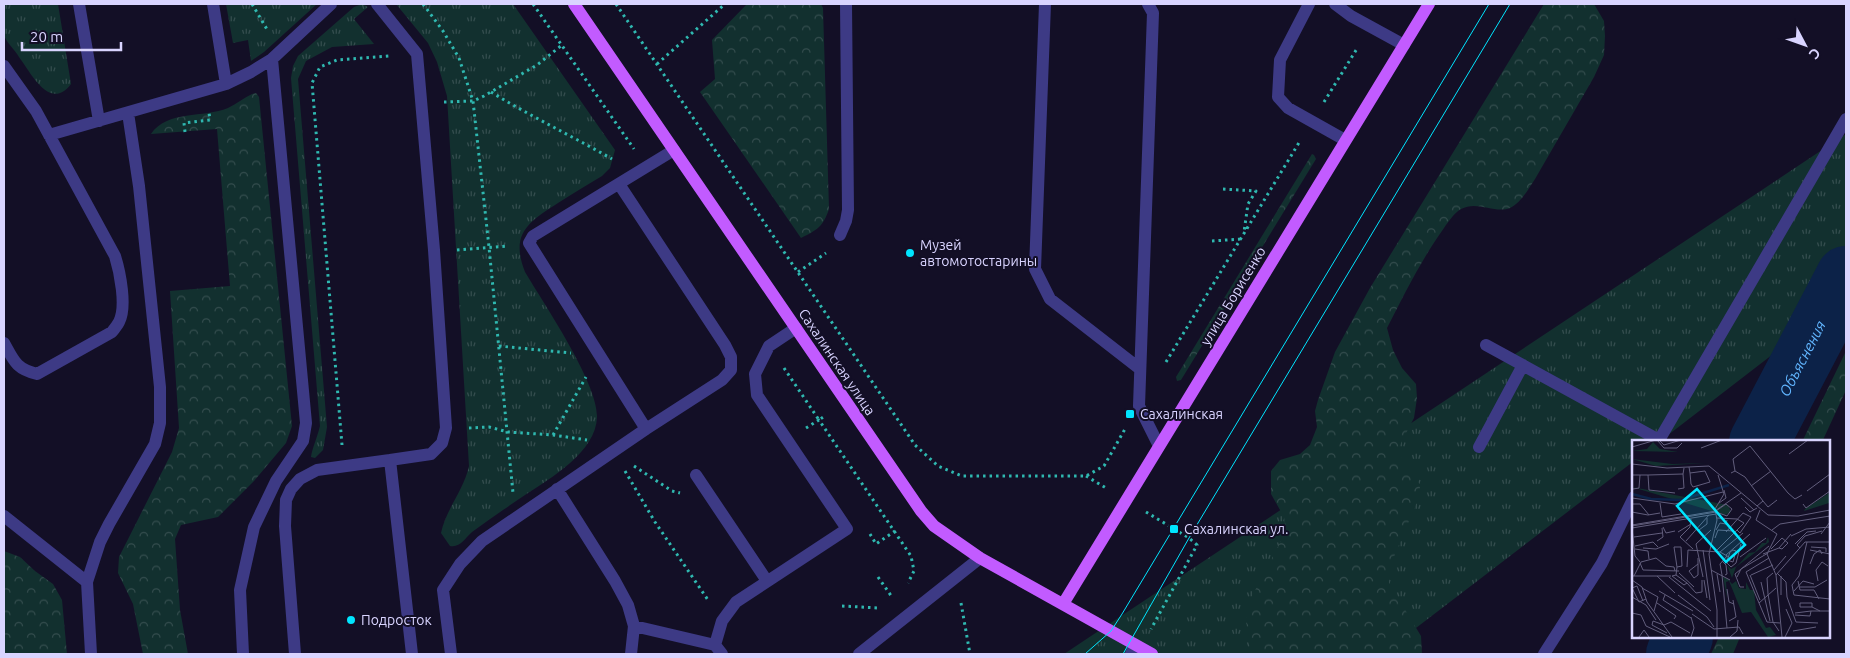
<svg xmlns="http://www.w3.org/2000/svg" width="1850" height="658" viewBox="0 0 1850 658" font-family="Ubuntu,sans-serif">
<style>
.grass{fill:url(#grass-tufts)}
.forest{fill:url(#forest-crowns)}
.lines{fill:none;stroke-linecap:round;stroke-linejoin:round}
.river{stroke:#0c2248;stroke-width:60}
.path{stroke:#2fb8b0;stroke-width:3;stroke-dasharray:2.5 4;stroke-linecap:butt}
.minor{stroke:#3d3a85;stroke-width:12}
.major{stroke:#c25bff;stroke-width:12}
.tram{stroke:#00e5ff;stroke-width:1}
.poi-dot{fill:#00e5ff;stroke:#130f26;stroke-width:2}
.labels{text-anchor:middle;stroke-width:4;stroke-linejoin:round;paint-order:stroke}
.poi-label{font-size:14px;fill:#d9d4ff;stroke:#130f26;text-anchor:start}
.street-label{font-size:14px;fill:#d9d4ff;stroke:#130f26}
.water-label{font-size:15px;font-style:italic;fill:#62b6ff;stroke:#130f26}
.inset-river{fill:none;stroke:#0c2248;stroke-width:2.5}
.inset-road{fill:none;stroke:#625e7d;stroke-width:1}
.view{fill:#00e5ff;fill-opacity:0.15;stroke:#00e5ff;stroke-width:2.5}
.inset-edge{fill:none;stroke:#d9d4ff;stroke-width:2.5}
</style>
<defs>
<pattern id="grass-tufts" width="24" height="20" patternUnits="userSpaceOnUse" patternTransform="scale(1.25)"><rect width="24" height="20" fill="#12302f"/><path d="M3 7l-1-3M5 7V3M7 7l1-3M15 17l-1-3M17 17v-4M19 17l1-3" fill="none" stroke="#344d4e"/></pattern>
<pattern id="forest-crowns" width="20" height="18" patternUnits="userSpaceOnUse" patternTransform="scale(1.25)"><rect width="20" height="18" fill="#12302f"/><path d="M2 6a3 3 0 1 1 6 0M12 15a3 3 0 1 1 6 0" fill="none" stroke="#344d4e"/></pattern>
</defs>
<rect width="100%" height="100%" fill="#130f26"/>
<path class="grass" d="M4,4h54l13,80c-21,28 -40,-11 -52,-27 -4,-7 -13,-15 -15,-22 -3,-9 0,-22 0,-31z
M226,4h91l-53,48 -13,9 -3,-21 -15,3z
M362,4l6,3 -14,12 20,25 -42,3 -26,14 -8,18 29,348 -4,23 -8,8 -4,-1c1,-8 7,-22 9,-31l-29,-348 2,-12 5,-10 56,-49z
M396,4h117l102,146 -5,18 -8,8c-15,9 -30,18 -44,27 -30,19 -48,31 -33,69 19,32 73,111 72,145 -1,35 -46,61 -72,78 -18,12 -35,24 -53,37 -7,6 -12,16 -22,14l-9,-13c5,-24 23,-43 28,-67l-22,-370 -10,-34 -9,-19z
M1846,134v164l-187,144h-25v19l-252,193h-318z"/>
<path class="forest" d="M747,4h74l2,4 6,201c-6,18 -12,21 -28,29l-101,-146 15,-13 -3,-39z
M1544,4h50l10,17 1,15 -1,19 -10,22 -59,102c-6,9 -14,24 -25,29 -15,6 -33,-8 -49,1 -6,3 -13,13 -17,19 -23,32 -39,65 -57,100l6,22 9,18 14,16 1,14 -3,20 -15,29 1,9 14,15 6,15 -1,11 -28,67 -2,19 32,53 1,18h-171l-5,-32 4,-22 36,-69 -2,-14 -13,-23v-23l9,-11 20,-6 10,-9 7,-18 -2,-16 3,-11 17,-48 35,-64z
M256,93l3,4 33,329 -6,17 -32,38 -36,36 -37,8 -6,14 5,71 8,44h-45l-10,-50 -15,-31 1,-16 53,-105 7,-24 -9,-137 60,-5 -13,-157 -66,5c16,-24 53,-16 77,-26 8,-4 16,-10 24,-14z
M1312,154l2,1 2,4 -135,221 -4,1 -1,-4z
M1846,351v39l-24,52h-20z
M4,551l16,6 15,14 18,13 9,16 5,54h-63z
M1719,637h21l-7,17h-22z"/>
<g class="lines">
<g class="river">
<path id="s1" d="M1759,442l87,-166"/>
<path d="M1676,654l7,-17"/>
</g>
<path class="path" d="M252,4l16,27
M423,4l20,27 16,27 14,43 16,146 24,246
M533,4l101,145
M616,4l299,441 23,21 24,10h124l18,-10 21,-37
M657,64l68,-60
M491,92c39,24 81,44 121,67
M444,102l29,-1 11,-5 53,-31 25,-20
M1324,102l34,-55
M185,132l-1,-9 26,-3 -1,-7
M1223,189l33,2 -8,13 -4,28
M1212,241l29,-2
M457,250l51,-4
M798,272l28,-19
M499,346l72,7
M1166,362l134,-221
M784,368l35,52 7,-5
M469,428l20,-1 19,5 45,3 34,5
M806,428l13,-8 92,136 3,15 -6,12
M553,435l33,-58
M342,445l-30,-362 8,-16 17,-7 52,-4
M634,466l38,25 8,2
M625,471l30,51 53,78
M1086,476l20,12
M1146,512l43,26 8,7 -46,84
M870,534l6,10 19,-13
M878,577l14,20
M961,603l9,51
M842,606l37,2"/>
<path class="minor" d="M79,4l20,117
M213,4l13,80
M377,4l40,50 17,196 12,178 -4,15 -11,11 -41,6 22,194
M1045,4l-10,265 15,30 90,70
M1148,4l5,9 -14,393 20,40
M1309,4l-29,56 -2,37 10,11 57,32
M1335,4l16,12 53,29
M4,66l32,45 79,145c5,16 12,51 4,66 -2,4 -5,7 -7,10l-75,42c-21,-5 -23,-13 -33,-31
M49,135l177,-51 25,-12 21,-13 59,-55
M840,235l6,-14 2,-11 -2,-206
M1486,345l173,95
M646,429l-117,-186 4,-7 141,-86
M1658,442l188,-323
M1479,447l44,-82
M696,475l71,106
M557,489l58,92 13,24 6,21 -3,28
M4,516l83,66
M634,626l81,19
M91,654l-4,-72 13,-40 9,-18 46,-80 5,-21v-36l-21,-201 -11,-73
M243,654l-3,-64 14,-63 22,-46 27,-40 3,-18 -34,-364
M295,654l-10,-128 1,-26 5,-11 9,-10 17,-9 73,-10
M451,654l-8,-64 17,-26 22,-23 164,-112 76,-49 9,-10v-13l-6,-12 -106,-161
M722,654l-7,-9 7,-24 14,-19 111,-73 -90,-134 -2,-21 14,-28 27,-18
M859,654l121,-96
M1131,654l4,-9
M1544,654l58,-91 32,-66"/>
<path class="major" d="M574,4l347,507 13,15 46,32 172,96
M1063,604l366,-600"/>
<path class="tram" d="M1085,654l26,-23 11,-17 367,-610
M1123,654l66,-116 321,-534"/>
</g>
<g class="poi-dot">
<circle cx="910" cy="253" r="5"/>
<rect x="1125" y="409" width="10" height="10" rx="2.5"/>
<rect x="1169" y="524" width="10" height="10" rx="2.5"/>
<circle cx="351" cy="620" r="5"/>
</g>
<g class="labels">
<g class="poi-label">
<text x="920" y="250">Музей<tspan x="920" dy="16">автомотостарины</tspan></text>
<text x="1140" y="419">Сахалинская</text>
<text x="1184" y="534">Сахалинская ул.</text>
<text x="361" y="625">Подросток</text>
</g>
<g class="street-label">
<text transform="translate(1233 296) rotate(-59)" y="5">улица Борисенко</text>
<text transform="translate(837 362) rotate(56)" y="5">Сахалинская улица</text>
</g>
<g class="water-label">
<text dy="5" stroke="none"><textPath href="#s1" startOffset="94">Объяснения</textPath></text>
</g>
</g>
<g transform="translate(1632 440)">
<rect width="198" height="198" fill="#130f26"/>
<path d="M0,19l40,5 34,-1 -50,3zM0,47l96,18 3,7 -6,3zM136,97l1,5 -33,25 -4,11 -5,-13 4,4 6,-3 12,-13 6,-1 7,-9h4z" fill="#12302f"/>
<path d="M21,2l7,7 18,3 -46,-1 15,-2zM197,53v10l-25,8 1,-2zM91,137l5,2 4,5 4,-3 3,7 7,1v-7l4,8h4l2,20 10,18 4,-1 6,8 -8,2 -17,-25 -9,1 -13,-32 -3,1 1,16z" fill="#12302f"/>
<path class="inset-river" d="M0,54l19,5 30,1 48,-15"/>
<path class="inset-road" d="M25,0l7,8h13l5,-5M27,0l5,5 17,-5M0,7l24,-7M69,8l21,-8M157,14l19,-14M0,24l35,4 42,-2 59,49 30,1 32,-6M57,27l1,6 1,11 2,3 17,-5 -5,-11 -15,2M103,31l-2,-12 17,-13 38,47 7,6 7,-4M99,33l4,-2 10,6 18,24M0,35h16M119,46l20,-15M1,49l6,-1 1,-13M46,49l6,-1 -1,-14M175,51l23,-17M43,53l-26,-3 -1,-15 35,-1 1,-6M0,58l43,6 48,-12M109,58l13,12M28,63l2,14 19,-3M87,63l7,-5 -2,-8M0,64h8l9,11M171,64l3,4 24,-17M125,66l6,-5 5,6 9,-7M113,67l5,5 7,-4M128,70l-4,10 21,14 -10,20 9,21M83,71l26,-18M0,72l16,3 12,-2M85,78l20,1 7,4M59,79l-1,8 -10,10 13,12M0,85l84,-14 10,-7 6,5 -5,7 -11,-4 -84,14M31,87l3,6 9,-2M0,88l3,28 5,6M0,88l84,-14M67,90l8,-6v-6M84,90l4,-7 6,1 1,-4M105,90l3,3 11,-16M140,90l8,-6 50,-8M46,92l13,-8M94,92l17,-19 8,4M189,94l9,-12M159,96l15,-7 24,-2M2,97l28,-4M83,98l3,-8 16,1M25,101l6,-4 -1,-9M54,101l23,-26M175,102l-8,34 -7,9 2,10 36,4M163,104l12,-12 9,-1M3,106l18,-4 5,5M179,107l15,1v4M11,108l13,1 13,-5M168,108l-3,-3 8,-9 17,-5M3,109l13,2 1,8M139,109l11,-11 6,5 -6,6 -3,-1M71,110l7,50M178,110l20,4M84,111l28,-28M88,112l23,-19M131,114l16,-6 12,-14M94,115l24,-21M108,117l26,-19M95,120l6,2 3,-11 -3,-1 -3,2 -2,6 -1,2v3l4,4 5,-4 5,-19M90,121l4,4 1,9 -2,1M8,123l3,7 36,1M66,124l-9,7 5,7 4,-3v-17M178,124l4,-10 6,-4 2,4M55,127l1,-17 32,2 9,5M79,130l19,10M142,130l12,-14M47,133l15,14M141,133l-6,5 1,16 5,28 6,9M145,133l9,9 1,15 9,25 22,1M85,134l3,18M90,135l5,53M90,135l-2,-11 7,-8M118,135l10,25M119,135l22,-10M0,136h39M2,136l7,-14 15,-4 10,8 8,1 1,4M25,136l18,17M40,136l4,-1 1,-8 5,-1 -1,-19h-7l3,20M40,136l12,9 3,-2 -11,-8M149,136v19M37,137l42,34M71,137l-7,-33 15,-14M105,137l4,-8 27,-16M0,140l10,7 5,15 25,35M72,140l3,18M166,141l2,9h14l5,9M186,141l-2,-11 6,-8 6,4M129,142l9,39M55,143l9,10 6,-1v-12M112,147h-4l-5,-13 34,-28M168,147h15l12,-7M0,148l7,14 7,-3M0,148l5,-2 6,15M10,148l16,9 -4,14M144,148l-17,15 8,19 13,1M95,149l2,13 5,2M27,151l34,20M162,151l9,-10 11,3M33,155l-2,5 28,18M46,155l29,22 7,10M0,157l14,8 10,15M25,163l19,13 -2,3M127,163l-13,-31 23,-14M180,167v-4h-12v4h12l8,4M0,173l9,2 5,11 24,11M163,173l16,-2M60,174l22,15 25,-2 4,7M163,175l15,1 1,-5h19M97,181l7,-4 -3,-17M161,191l23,-4M35,193l-15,-8 1,-4 11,4 7,-3 19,11M7,197l5,-7 5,7M59,197l3,-9 -3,-11M85,197v-27l-8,-56 8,-34 -2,-11 9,-15 -6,-19M98,197l7,-6 1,-11M150,197l-6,-62 29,-33h25M153,197l7,-14 -6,-14"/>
<path class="view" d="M65,49l48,56 -19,17 -49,-56z"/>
<rect width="198" height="198" class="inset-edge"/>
</g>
<rect width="1850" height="658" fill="none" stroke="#d9d4ff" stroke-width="10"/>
<g transform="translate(1805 45) rotate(131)" stroke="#130f26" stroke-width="4" paint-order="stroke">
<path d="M0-4L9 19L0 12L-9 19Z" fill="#d9d4ff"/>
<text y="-8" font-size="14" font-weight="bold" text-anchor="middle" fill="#d9d4ff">С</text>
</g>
<path d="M22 42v8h99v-8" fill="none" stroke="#d9d4ff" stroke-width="2.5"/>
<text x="30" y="42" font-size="15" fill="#d9d4ff" stroke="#130f26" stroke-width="4" paint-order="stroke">20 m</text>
</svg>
